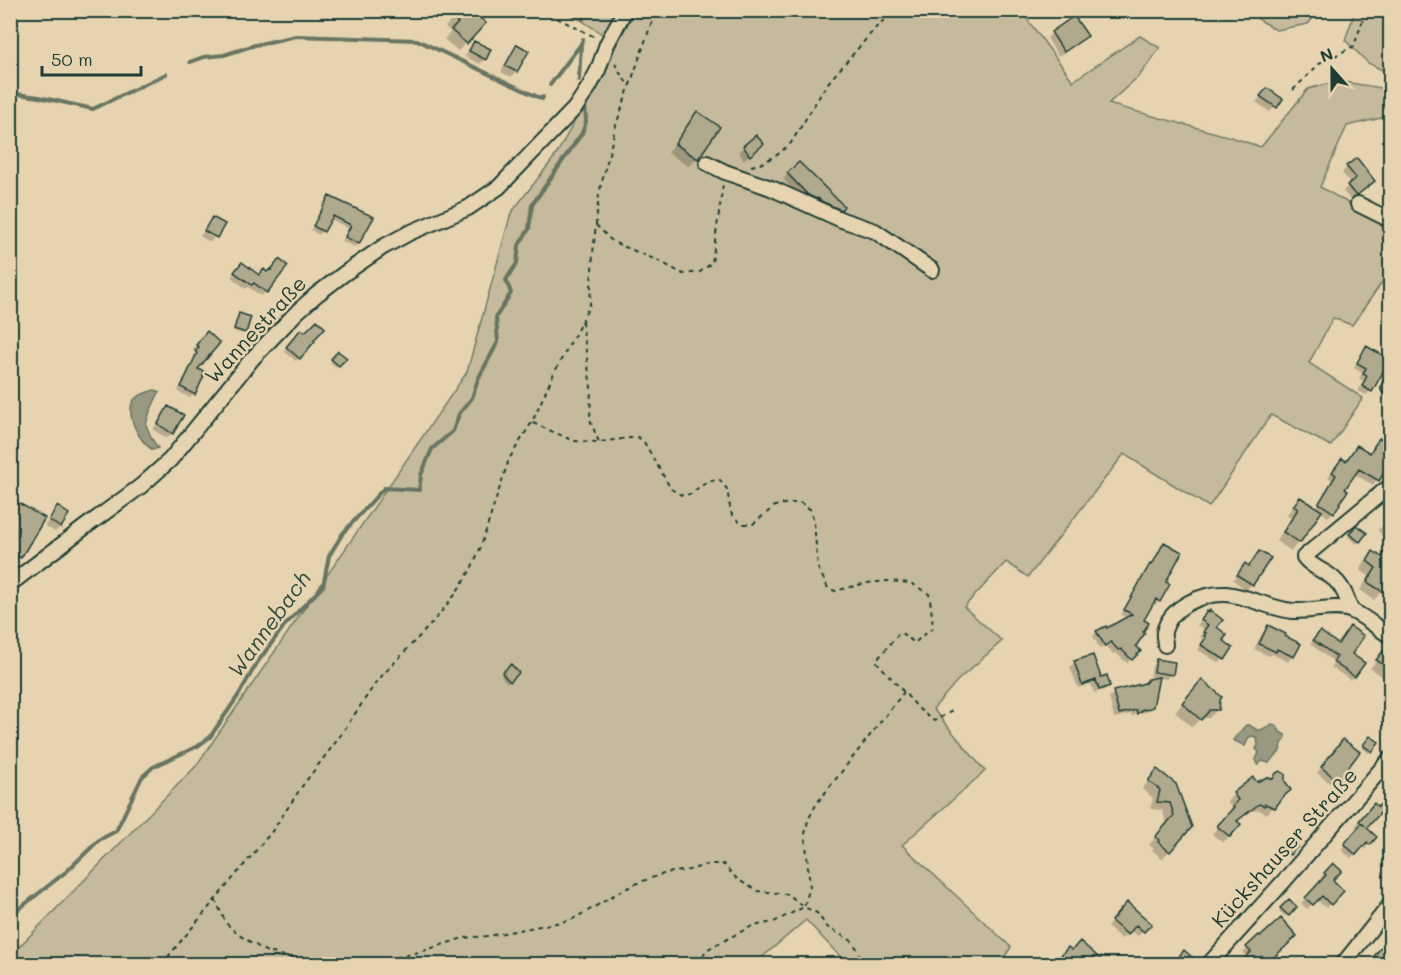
<svg xmlns="http://www.w3.org/2000/svg" width="1401" height="975" viewBox="0 0 1401 975" font-family="Mali,sans-serif">
<style>
.green{fill:#c5bb9c;stroke:#727c68;stroke-width:1.5}
.water{fill:#989980;stroke:#687462;stroke-width:1.5}
.shadow{fill:#0003}
.lines{fill:none;stroke-linecap:round;stroke-linejoin:round}
.stream{stroke:#687462;stroke-width:4}
.building{fill:#afaa8e;stroke:#1f3d34;stroke-width:1.5}
.minor-casing{stroke:#1f3d34;stroke-width:18}
.path{stroke:#1f3d34;stroke-width:2;stroke-dasharray:4.5 4.5;stroke-linecap:butt}
.minor{stroke:#e6d4b1;stroke-width:14}
.labels{text-anchor:middle;stroke-width:5;stroke-linejoin:round;paint-order:stroke}
.street-label{font-size:21px;fill:#1f3d34;stroke:#e6d4b1}
.water-label{font-size:22px;font-style:italic;fill:#314b3f;stroke:#e6d4b1}
</style>
<rect width="100%" height="100%" fill="#e6d4b1"/>
<filter id="ink" filterUnits="userSpaceOnUse"><feTurbulence type="fractalNoise" baseFrequency=".0167" numOctaves="2"/><feDisplacementMap in="SourceGraphic" scale="12" xChannelSelector="R" yChannelSelector="G"/><feConvolveMatrix kernelMatrix="1 2 1 2 8 2 1 2 1" color-interpolation-filters="sRGB"/></filter>
<g filter="url(#ink)">
<path class="green" d="M561,11h59l-15,25 -24,-16z
M635,11h386l52,70 67,-45 20,12 -20,27 -32,29 123,33 30,10 47,-58 30,-8 43,7 9,-4v32l-43,10 -27,61 70,40v44l-38,54 -19,-7 -24,45 54,35 -32,48 -60,-31 -62,92 -85,-53 -96,123 -22,-15 -42,45 38,34 -45,40 -24,28 52,62 -83,74 109,102 -11,17h-153l-41,-44 -52,44h-743l-1,-8 186,-190 271,-394 44,-159 45,-58z
M1245,11h74l-11,13 -32,6z
M1355,11h35v63l-22,-11 -23,-23z"/>
<path class="water" d="M155,390l4,2 -10,22 -3,11c3,8 7,17 12,23l-5,2c-13,-8 -29,-35 -19,-50 5,-6 14,-8 21,-10z
M1272,724l5,2 3,6 5,3v5c-5,4 -3,10 -7,14 -4,4 -7,4 -9,9l-7,-2 -4,4 -2,-5 3,-8 -3,-3 2,-4 -1,-7 -4,-2 -4,1 -4,9 -12,-6 13,-15h3l8,5h4z"/>
<path class="shadow" d="M315,10h20l-7,9 -14,-6z
M460,10l16,6 -10,27 -8,8 -14,-12 7,-7 -6,-5z
M1052,33l34,3 -5,5 -23,15 -11,-18z
M474,43l11,16 -5,5 -15,-7 4,-9z
M517,46l-1,26 -5,5 -10,-5 11,-20z
M1262,95l19,4 -11,13 -14,-10z
M697,113v45l-9,8 -20,-13 21,-31z
M756,137l1,12 -13,11 -6,-8z
M799,164l43,42 -8,8 -31,-14 -20,-21z
M1347,167l20,19 -17,14 -7,-9 8,-7 -9,-11z
M330,198l42,20 -14,26 -3,3 -13,-6 6,-13 -18,-9 -11,16 -8,-5 15,-28z
M203,232l11,6 -4,4 -10,-6z
M238,268l21,8 8,-2 -1,18 -5,4 -13,-9 -2,2 -15,-12z
M239,315l6,17 -2,2 -10,-3 4,-14z
M298,335l1,23 -3,3 -12,-10z
M203,337l-7,33 -3,24 -3,4 -12,-7 16,-34 -1,-1 3,-4 -3,-3z
M1367,348l4,43 -5,4 -8,-4 6,-10 -5,-2 3,-6 -8,-5 8,-15z
M338,353l6,5 -8,9 -6,-5z
M168,407l4,26 -5,5 -14,-8 10,-17z
M1380,440l10,7v14l-17,24 -19,-11 -11,15 -10,23 -5,5 -8,-6 -21,31 -8,9 -15,-10 15,-23 -5,-3 14,-16 15,10 17,-29 -4,-3 9,-13 5,-4 3,2 24,-8z
M10,491l7,4 -4,7 30,16 -23,40 -7,6 -3,-1z
M57,508l3,19 -5,5 -10,-6 7,-12z
M1390,519v21l-3,3 -9,-13z
M1356,527l9,6 -8,11 -9,-7z
M1164,544v38l-5,19 -4,4 -3,-2 -10,17 -8,26 5,5 -12,12 -11,-10 -3,1 -7,-8 -6,3 -7,-13 4,-4 10,-2 21,-12 -7,-3 25,-45 5,-4 9,-18z
M1259,552l10,7 -17,25 -6,6 -13,-10 7,-10 5,-5 3,2z
M1373,553l8,5 4,-3 5,4v19l-8,13 -8,9 -14,-10 9,-14 -9,-6 5,-9z
M1388,594l2,1v11l-2,2 -7,-4z
M1203,618l12,10 6,13 3,18 -5,4 -21,-13 5,-8 -2,-2 1,-2 -2,-1 5,-7 -8,-5z
M1268,627l25,29 -5,6 -16,-8 -3,2 -15,-7 9,-17z
M1316,637l34,17 4,22 -4,4 -19,-13 3,-5 -24,-18z
M1383,653l7,5v24l-20,-14z
M1157,660l14,14 -5,5 -16,-2 2,-11z
M1075,662l34,23 -5,5 -10,3 -3,-9 -13,4 -8,-21z
M511,666l6,7 -10,10 -6,-7z
M1202,681l16,28 -9,9h-8l-9,9 -17,-15z
M1114,693l38,13 -5,5 -8,3 -2,-1 -5,4 -1,-3 -17,4 -5,-21z
M1368,740l9,3 -8,10 -7,-5z
M1338,746l-1,34 -5,5 -15,-12z
M1157,771l33,56 -28,32 -10,-9 2,-1 -5,-4 18,-21 -5,-14 -12,-1 3,-11 -11,-9z
M1277,774l3,25 -13,15 -9,-4 -2,1 -5,-1 -15,12 -7,14 -6,7 -11,-9 16,-19 -1,-1 5,-6 -5,-7 7,-7 18,-15 4,5 15,-4z
M1390,794v25l-4,4 -9,-8 -12,14 10,8 -10,12 -3,-3 -11,12 -10,-8 17,-21 -3,-3 14,-16 9,-1z
M1287,843l9,3 -9,11 -7,-6z
M1333,865l-2,15 11,11 -16,17 -10,-9 -9,10 -6,-6 22,-23 -3,-2z
M1289,901l6,6 -9,10 -7,-6z
M1122,910l27,14 -11,12 -8,-6 -8,9 -15,-12z
M1259,937l14,25 -2,2h-30l7,-6 -5,-5z
M1390,938v26h-25l5,-4 2,1z
M1184,953l7,5 -6,6h-12z
M1061,956l40,6 -2,2h-45z"/>
<g class="lines">
<path class="stream" d="M582,10l1,9
M190,62l14,-5 20,-2 31,-10 41,-9 121,4 125,59 1,-2
M579,80l2,-36 2,-5
M550,85l31,-41
M10,93l29,4 54,12 73,-35
M10,916l57,-45 32,-31 17,-9 26,-54 11,-10 45,-21 12,-9 28,-41 19,-33 27,-37 39,-40 6,-30 14,-23 41,-45 35,2 2,-15 11,-26 21,-18 6,-17 13,-16 6,-19 20,-37 -2,-25 15,-24 -5,-13 11,-17 2,-18 10,-16 3,-24 50,-72 4,-11 -1,-20"/>
</g>
<path class="building" d="M459,10h24l-5,6 8,7 -19,21 -16,-14 7,-7 -6,-5z
M1074,16l14,20 -24,16 -13,-20z
M474,41l17,8 -5,11 -17,-9z
M517,44l12,7 -12,21 -12,-6z
M1267,88l16,11 -6,9 -17,-12z
M697,111l23,16 -22,32 -23,-15z
M756,135l8,9 -14,12 -7,-10z
M1357,158l18,23 -19,15 -9,-11 9,-7 -10,-12z
M799,162l45,44 -3,4 -20,-9 -3,-3 -1,1 -9,-4 -21,-22z
M329,196l45,21 -15,27 -14,-7 6,-12 -18,-9 -9,16 -11,-6z
M212,217l13,7 -8,14 -13,-7z
M279,259l9,7 -21,27 -13,-10 -2,2 -18,-13 8,-10 17,13 5,-6 3,3 3,-3 1,1z
M239,313l12,4 -5,16 -12,-4z
M317,320l8,8 -11,12 1,1 -15,18 -14,-12 15,-18 4,3z
M207,331l13,12 -22,26 7,3 -2,4h1l-9,19 -14,-8 16,-34 -2,-2 4,-4 -3,-2z
M1366,346l24,13 -18,33 -10,-6 5,-10 -4,-2 3,-6 -9,-5z
M338,351l9,7 -8,8 -8,-7z
M168,406l16,9 -11,19 -15,-10z
M1379,438l11,7v17l-11,19 -20,-12 -14,20 3,2 -9,12 1,1 -6,9 -15,-10 17,-28 -4,-3 10,-14 4,3 11,-16 13,8z
M1300,497l22,14 -22,32 -17,-11 15,-23 -5,-3z
M10,498l35,20 -24,40 -11,-6z
M57,506l12,8 -8,14 -12,-8z
M1356,525l11,8 -7,9 -11,-8z
M1164,542l18,10 -16,30 4,2 -10,18 -4,-3 -12,21 5,3 -6,9 2,1 -9,13 5,5 -9,9 -11,-11 -3,1 -7,-8 -6,4 -9,-15 10,-5 1,2 25,-14 -8,-4 26,-46 2,1z
M1390,543v38l-7,11 -16,-10 9,-14 -9,-7 6,-10 9,6z
M1259,551l12,7 -18,27 -16,-10 8,-12 4,3z
M1210,610l13,10 -6,7 10,8 -4,5 10,8 -8,12 -24,-15 5,-8 -2,-1 2,-3 -3,-1 5,-7 -7,-5 6,-9 2,1z
M1268,625l18,9 -1,2 16,8 -7,13 -17,-8 -1,3 -17,-8z
M1350,626l14,10 -12,18 13,9 -10,14 -22,-15 4,-5 -24,-17 7,-9 18,13z
M1383,651l7,5v13l-14,-9z
M1093,655l8,22 6,-2 3,11 -11,4 -3,-10 -14,5 -8,-24z
M1156,659l19,3 -2,13 -19,-3z
M511,664l8,9 -9,9 -8,-9z
M1159,677l-6,30 -9,3 -1,-1 -6,5 -1,-4 -17,4 -6,-23 32,-8 3,-4z
M1202,679l20,18 -2,3 -1,10h-9l-9,10 -19,-17z
M1370,736l9,6 -7,10 -9,-7z
M1343,739l17,13 -22,29 -17,-14z
M1157,769l19,15 16,43 -22,25 -12,-10 2,-2 -5,-3 19,-22 -4,-12 -13,-1 3,-12 -12,-9z
M1280,771l5,3v7l6,9 -8,7 -8,11 -10,-4 -1,2 -5,-2 -22,17 4,3 -11,13 -13,-11 17,-19 -1,-1 5,-6 -5,-7 20,-16 4,5 10,-5 6,2 3,-6z
M1390,793v26l-8,-8 -15,17 10,9 -7,8 -3,-3 -11,13 -12,-11 18,-21 3,3 -6,-5 15,-18 4,4z
M1288,839l10,7 -8,9 -9,-7z
M1333,863l9,8 -9,9 11,11 -13,14 -9,-9 -9,9 -8,-7 21,-23 -2,-2z
M1289,899l8,8 -8,9 -9,-8z
M1127,902l25,22 -8,8 -8,-7 -8,10 -17,-14z
M1281,918l16,18 -25,23 6,5h-39l12,-12 -5,-5 13,-12 2,1z
M1390,936v28h-22z
M1080,941l26,23h-42l-6,-5 10,-12 4,3z
M1184,950l9,8 -6,6h-4l-6,-5z"/>
<g class="lines">
<g class="minor-casing">
<path id="minor" d="M707,163l18,9 46,16 71,32 33,11 57,39
M1358,204l32,16
M1389,388l1,-3
M10,584l75,-57 56,-41 29,-26 82,-101 46,-48 18,-16 29,-22 38,-26 26,-14 59,-25 31,-21 76,-79 14,-21 9,-17 9,-26 18,-34
M1351,610c-3,-10 -8,-23 -16,-30 -10,-10 -22,-11 -31,-23l81,-67
M1165,645c0,-5 -2,-9 -1,-13 6,-26 39,-39 62,-38 22,2 45,15 67,17 17,1 44,-7 59,0 12,5 27,18 38,25
M1209,964l75,-83 106,-122
M1343,964l47,-59"/>
</g>
<path class="path" d="M541,10l56,28
M615,63l3,7 11,16
M1293,90l26,-26 35,-18 12,-36
M751,166l9,-2 17,-9 14,-12 36,-59 53,-61 19,-13
M596,225l17,17 46,19 24,13 17,-2 12,-9 11,-79
M582,322l9,66 -1,32 9,22
M533,423l41,18 25,1 39,-5 6,5 27,47 10,6 10,-1 8,-7 11,-6 10,-1 7,9 4,24 10,11h12l22,-18 14,-3h12l10,7 3,12 4,46 10,20 7,3 31,-8 23,-2 22,2 18,11 2,12 2,22 -11,8 -7,7 -15,-11 -24,29 43,48 15,12 18,-10
M215,899l11,24 13,12 26,16 50,13
M162,964l111,-134 30,-45 35,-46 39,-58 55,-58 22,-27 16,-25 10,-22 29,-90 23,-37 22,-49 28,-52 8,-17 3,-51 6,-59 17,-69 40,-115
M370,964l53,-13 40,-13 25,-2 83,-16 22,-12 24,-15 23,-11 26,-9 23,-3 20,-6h14l14,15 20,12 31,3 16,13 6,-20 -5,-53 3,-14 9,-17 87,-111
M699,964l7,-14 46,-24 22,-4 30,-15 13,6 10,14 25,14 7,11 1,12"/>
<use href="#minor" class="minor"/>
</g>
</g>
<g class="labels">
<g class="street-label">
<text transform="translate(256 330) rotate(-47)" y="7">Wannestraße</text>
<text transform="translate(1285 848) rotate(-48)" y="7">Kückshauser Straße</text>
</g>
<g class="water-label">
<text transform="translate(269 624) rotate(-54)" y="8">Wannebach</text>
</g>
</g>
<rect width="1401" height="975" fill="none" stroke="#e6d4b1" stroke-width="36"/>
<rect x="18" y="18" width="1365" height="939" fill="none" stroke="#1f3d34" stroke-width="2" filter="url(#ink)"/>
<g transform="translate(1332 69) rotate(339)" stroke="#e6d4b1" stroke-width="4.5" paint-order="stroke">
<path d="M0-4.5L10 22L0 15L-10 22Z" fill="#1f3d34"/>
<text y="-9" font-size="16" font-weight="bold" text-anchor="middle" fill="#1f3d34">N</text>
</g>
<path d="M42 66v9h99v-9" fill="none" stroke="#1f3d34" stroke-width="3"/>
<text x="51" y="66" font-size="18" fill="#1f3d34" stroke="#e6d4b1" stroke-width="4.5" paint-order="stroke">50 m</text>
</svg>
